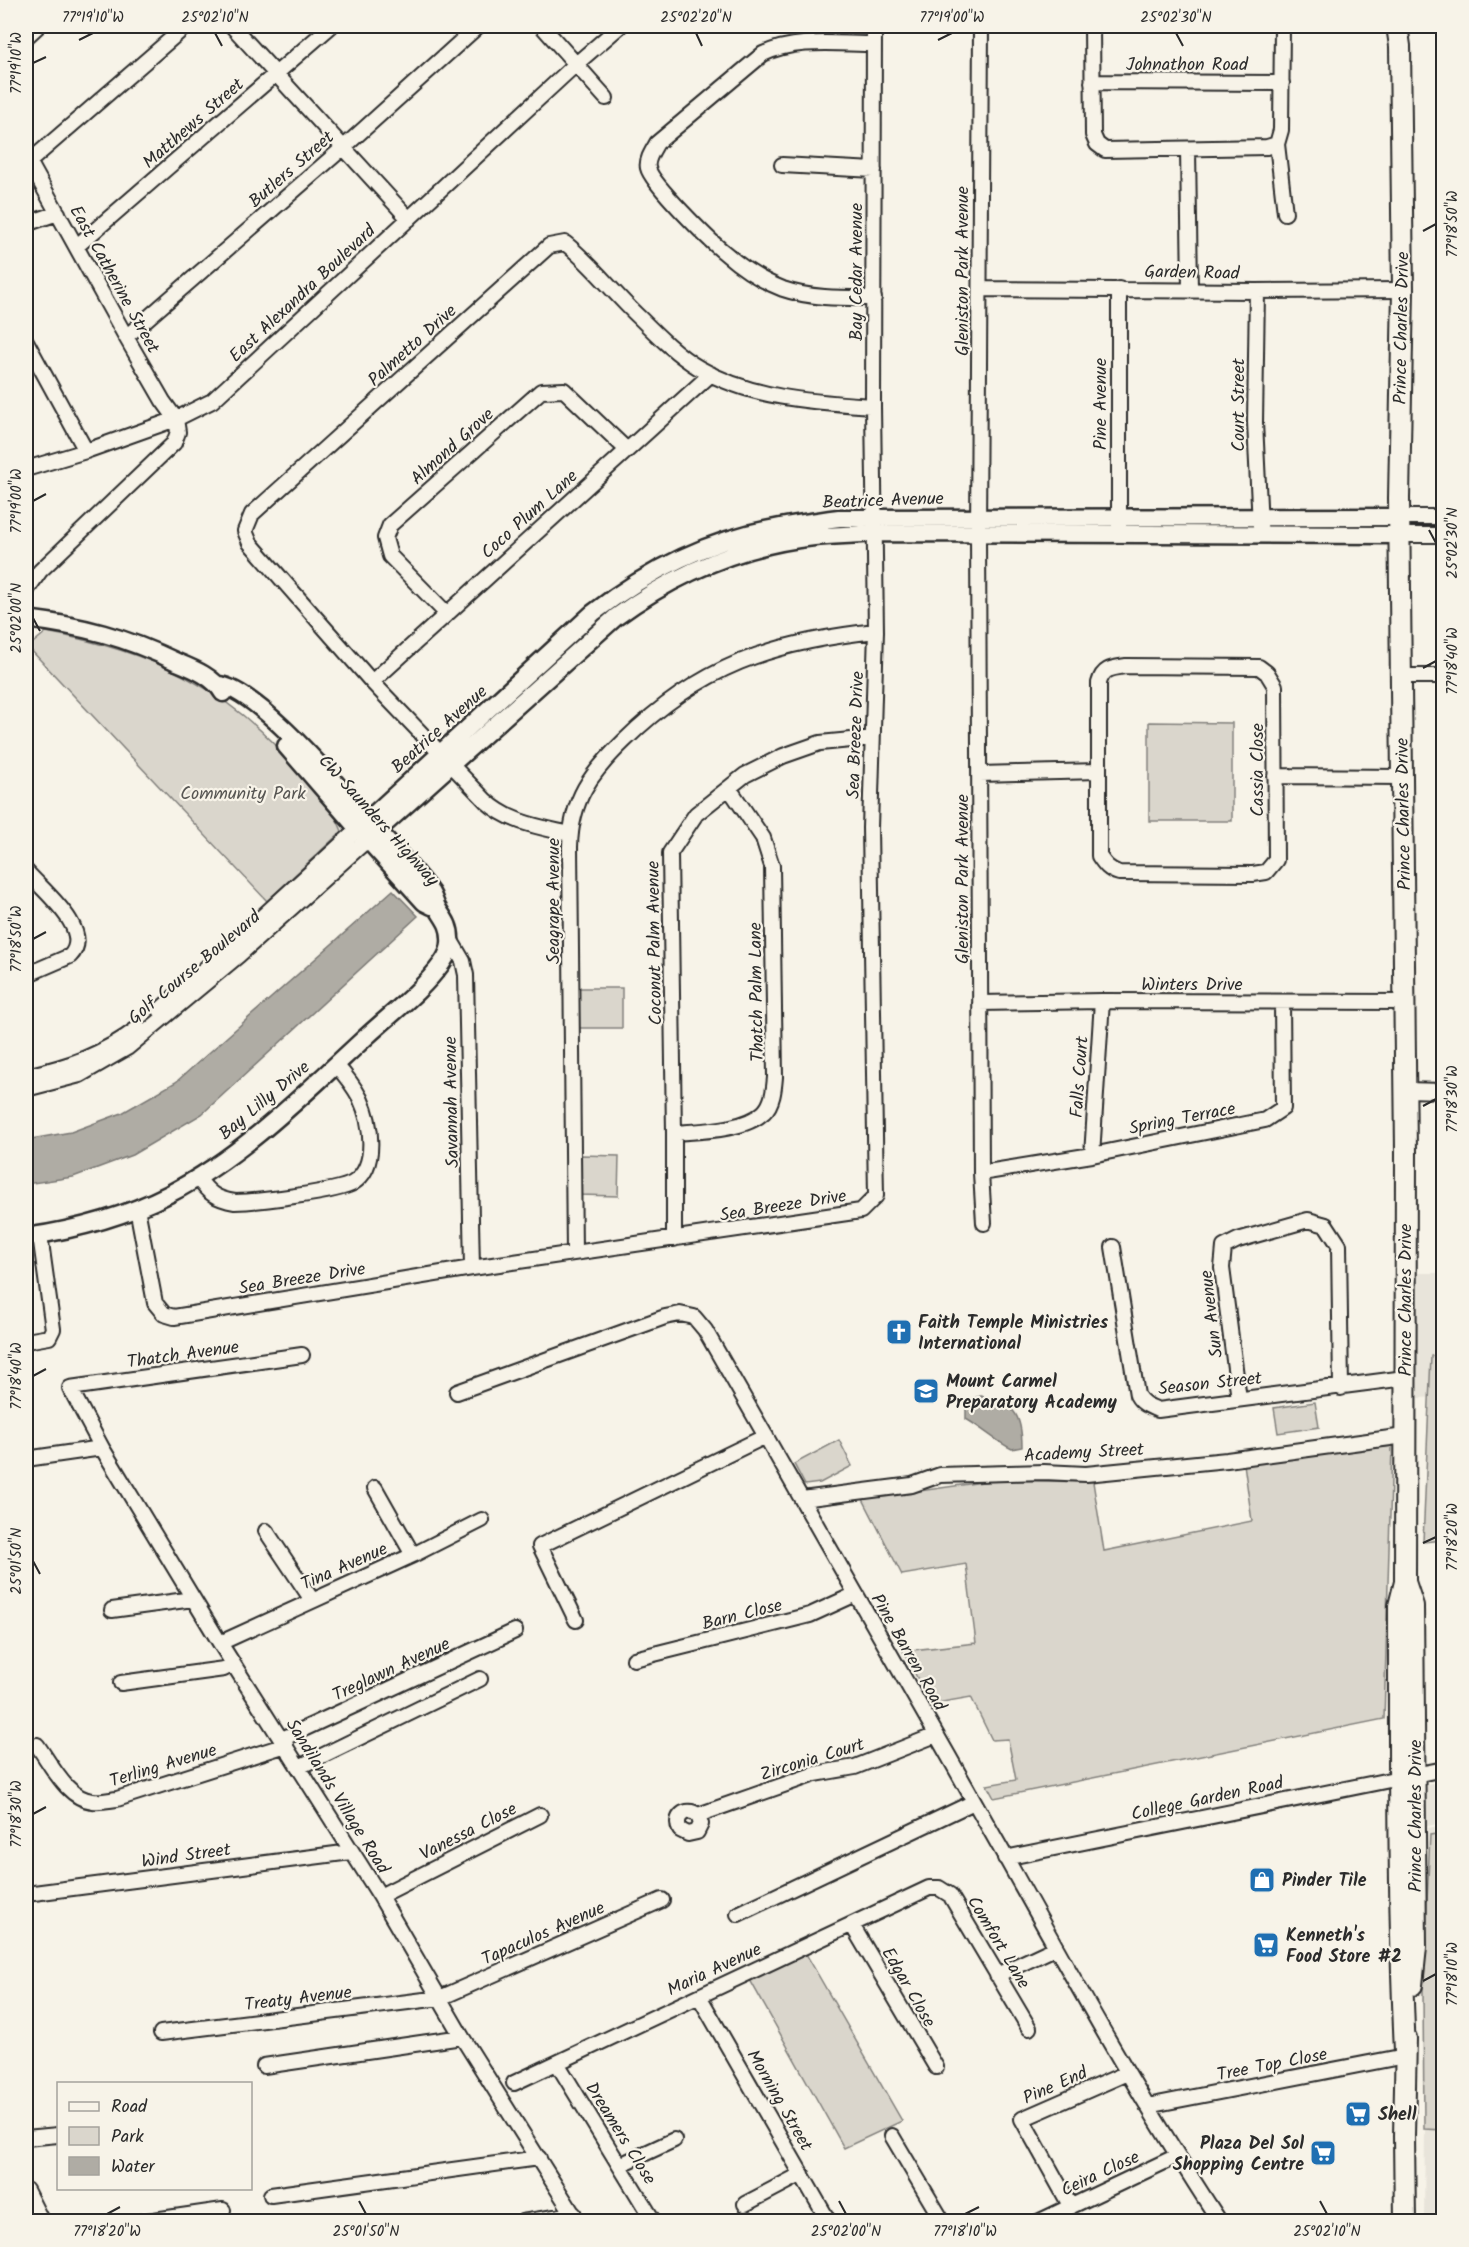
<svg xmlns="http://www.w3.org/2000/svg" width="1469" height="2247" viewBox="0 0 1469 2247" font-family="Kalam,sans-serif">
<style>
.built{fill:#e8e4da}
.green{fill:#dad6cc;stroke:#82807c;stroke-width:1.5}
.water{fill:#afaca4;stroke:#7a7874;stroke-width:1.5}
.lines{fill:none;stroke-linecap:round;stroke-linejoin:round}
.minor-casing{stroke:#2b2b2b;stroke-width:18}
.major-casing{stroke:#2b2b2b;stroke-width:21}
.highway-casing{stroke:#2b2b2b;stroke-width:24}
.minor{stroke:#f7f3e8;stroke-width:14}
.major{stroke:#f7f3e8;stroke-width:16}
.highway{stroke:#f7f3e8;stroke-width:20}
.ticks{fill:none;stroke:#2b2b2b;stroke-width:2}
.labels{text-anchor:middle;stroke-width:4.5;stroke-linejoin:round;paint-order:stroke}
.street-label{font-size:18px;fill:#2b2b2b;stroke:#f7f3e8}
.park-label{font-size:18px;fill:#575653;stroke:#f7f3e8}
.poi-label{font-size:18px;font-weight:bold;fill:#2b2b2b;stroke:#f7f3e8;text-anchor:start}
.neatline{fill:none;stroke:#2b2b2b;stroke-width:2}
.ticks-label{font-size:15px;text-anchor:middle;fill:#2b2b2b}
</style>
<rect width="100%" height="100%" fill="#f7f3e8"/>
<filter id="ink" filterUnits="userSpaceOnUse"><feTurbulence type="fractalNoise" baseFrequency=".0167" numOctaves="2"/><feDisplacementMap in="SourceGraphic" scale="12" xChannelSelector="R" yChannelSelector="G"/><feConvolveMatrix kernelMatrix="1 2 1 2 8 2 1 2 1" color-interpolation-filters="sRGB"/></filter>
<g filter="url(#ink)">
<path class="built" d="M1416,1273h27v124l-25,1z
M1443,1782v41l-16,3v-41z
M1443,1825v396l-19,1 4,-394z"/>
<path class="green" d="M46,632c105,19 180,54 251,136 17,20 35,38 45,63l-75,70 -239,-254z
M1149,722l83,1v98h-83z
M578,988h44v40h-44z
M580,1155l39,1 -1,40 -39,-1z
M1443,1353v187l-20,2 8,-186z
M1315,1402l4,25 -41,6 -4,-25z
M839,1440l13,26 -32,17 -15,2 -11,-21z
M1392,1446l-8,273 -390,79 -7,-13 29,-5 -8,-41 -16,1 -21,-43 -40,7 -28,-53 73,-8 -10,-79 -64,11 -39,-76 134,-19 96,2 11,69 148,-30 -8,-57z
M1443,1833v297l-19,-1 -1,-139 7,-155z
M805,1952l97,169 -58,27 -95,-170z"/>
<path class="water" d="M393,890l25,26 -216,198 -70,41 -59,22 -47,7v-44l45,-8 51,-19 54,-31z
M981,1396c33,8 41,17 41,51l-10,2c-17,-8 -30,-21 -46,-30v-19z"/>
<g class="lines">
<g class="minor-casing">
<path id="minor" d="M232,26l177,193
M542,26l64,72
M981,26l-3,508 3,639 3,50
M1092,26l1,109 4,9 8,6 162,-3 10,-3 4,-14 1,-104
M26,37l12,-11
M1092,82l190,1
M1277,144l8,69
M1188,149l2,141
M26,156l100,181 37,64 13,18 -90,32 -60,18
M29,162l157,-136
M782,165l92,5
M26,224l32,-11
M77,246l254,-220
M980,289l277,2 146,-1
M1257,291l-2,131 5,104
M874,298c-30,0 -62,1 -91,-9 -21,-8 -41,-21 -58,-36 -14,-11 -74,-70 -77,-85 -2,-8 5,-18 9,-25l106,-89c34,-16 74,-10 111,-10
M126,337l218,-190 134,-121
M26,341l60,110
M1399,517h45
M1119,527v-238
M1399,535h45
M26,591l14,-20 134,-128 4,-11 -2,-13 36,-18 364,-337 44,-38
M447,614l-57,-58 -5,-18 5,-13 151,-134 23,-1 63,60
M1126,666l133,1 8,6 8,13 1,174 -10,12 -13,2 -134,-1c-10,-3 -14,-8 -20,-17v-173c4,-15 13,-15 27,-17z
M1401,676h43
M372,682l339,-308
M980,774l119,-3
M1275,776l127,1
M570,834c-30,-7 -60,-11 -84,-33l-114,-119 -122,-139 -5,-12 7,-17 297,-268 16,-3c28,22 49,51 75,75 18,18 37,37 59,50 53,31 115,34 174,38
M26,871c16,19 69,60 44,85l-44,19
M450,939l13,22 3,14 6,293
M980,1003l122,-2 303,1
M160,1010l198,-181
M26,1076c44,-10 76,-21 112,-48
M26,1089l54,-14 47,-27 112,-93 128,-115
M1405,1090l39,1
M674,1133c26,-2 70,-2 90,-21 9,-9 10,-23 11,-35l-3,-211 -9,-28 -34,-50
M1092,1155l10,-154
M981,1173l111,-18 173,-35 18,-12 -1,-106
M198,1178c10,15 18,21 37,24 19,0 104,-10 118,-19 26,-16 18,-62 7,-85 -7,-13 -15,-23 -24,-33
M137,1208l18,95 9,11 10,3 298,-49 389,-57 15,-15 -6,-368 6,-197 -3,-225 1,-380
M674,1239v-106l-4,-280 26,-39 49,-39 38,-19 37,-13 52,-5
M1113,1247l24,148c5,9 12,11 21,15l247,-32
M574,1252l-4,-405c1,-48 21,-74 54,-106 76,-75 148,-99 252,-110
M26,1341l23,-4 4,-8 -13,-94
M302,1355l-232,33 32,60 118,195 160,253 82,141 116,185
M457,1392l208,-75 15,-3 14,3 11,13c100,175 201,350 300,526 69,124 137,247 215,366
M1239,1399l-17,-131 2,-21 14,-7 70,-20 18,5 13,20 2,143
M26,1459l76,-11
M375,1488l38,67
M802,1499l110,-14 28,-10 104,-3 42,2 141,-14 178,-24
M266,1531l46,69
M112,1610l81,-11
M576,1620l-36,-74 226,-110
M220,1643l193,-88 69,-35
M634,1659l176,-44 46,-21
M121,1683l103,-14 9,-5
M282,1739l233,-108
M37,1745c14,19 30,54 56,56 8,1 16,-1 24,-2l169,-54
M299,1767l181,-88
M698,1815l3,9 -4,8 -9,2 -8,-4c-7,-13 6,-24 18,-15l117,-41 40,-7 81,-32
M1005,1858l439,-89
M26,1894l325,-42
M380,1896l160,-81
M738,1914l236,-112
M852,1925l84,142
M997,1975l58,-27
M699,1996l130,226
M161,2033l279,-35 222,-98
M557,2063l97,159
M264,2066l198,-29
M514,2083l415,-195h10l11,7 79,133
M1147,2106l258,-50
M892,2136l51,86
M26,2138l32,-3
M620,2165l54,-25
M26,2190l16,32
M271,2195l268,-37
M745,2204l57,-30
M1071,2207l-49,-88 105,-46
M140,2222l83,-12
M522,2222l52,-8
M1038,2222l139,-66"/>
</g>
<g class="major-casing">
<path id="major" d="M26,619c57,7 99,18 151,43 17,7 37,15 46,31
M286,746l72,83 66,73 8,4
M358,829l235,-216c53,-41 115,-73 182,-85 21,-4 42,-7 64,-10l560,-1
M367,840l249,-223c59,-43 125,-72 198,-80 20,-2 40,-2 60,-4l525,2
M26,1237c48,-7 98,-20 143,-43 74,-38 137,-102 198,-158 25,-23 55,-45 75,-73 5,-7 9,-16 8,-25 0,-13 -6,-19 -12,-29 -3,-5 -4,-11 -7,-16 -26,-35 -58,-67 -87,-100 -23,-27 -91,-104 -125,-108"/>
</g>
<g class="highway-casing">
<path id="highway" d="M1397,26l3,20 3,244 -4,208 7,654 -1,430 -6,24c0,149 -1,297 6,445
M1405,1582l8,24 3,341 -4,38
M1405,2222l-1,-86 2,-98"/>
</g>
<use href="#minor" class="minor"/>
<use href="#major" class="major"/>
<use href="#highway" class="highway"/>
</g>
</g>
<path class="ticks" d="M215,33l7,13M696,33l6,13M1176,33l7,13M79,40l14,-7M938,40l14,-7M33,63l13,-6M1423,231l13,-7M33,501l13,-7M1429,530l7,13M33,618l7,13M1423,668l13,-7M33,939l13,-7M1423,1106l13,-7M33,1376l13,-7M1423,1543l13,-6M33,1561l7,13M33,1814l13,-7M1423,1981l13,-7M359,2201l7,13M839,2201l7,13M1320,2201l7,13M107,2214l13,-7M965,2214l14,-7"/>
<defs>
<g id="church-square" transform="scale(1.35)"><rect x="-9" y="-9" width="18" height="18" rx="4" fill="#1f6fb2" stroke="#f7f3e8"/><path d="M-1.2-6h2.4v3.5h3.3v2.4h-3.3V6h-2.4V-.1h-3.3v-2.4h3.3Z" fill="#fff"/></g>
<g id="school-square" transform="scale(1.35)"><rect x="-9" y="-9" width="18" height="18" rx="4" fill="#1f6fb2" stroke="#f7f3e8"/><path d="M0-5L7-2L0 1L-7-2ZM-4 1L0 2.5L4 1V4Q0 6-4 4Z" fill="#fff"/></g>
<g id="shop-square" transform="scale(1.35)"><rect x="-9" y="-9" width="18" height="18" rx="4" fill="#1f6fb2" stroke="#f7f3e8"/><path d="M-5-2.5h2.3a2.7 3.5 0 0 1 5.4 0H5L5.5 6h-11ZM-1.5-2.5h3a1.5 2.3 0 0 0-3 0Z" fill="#fff"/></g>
<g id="supermarket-square" transform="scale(1.35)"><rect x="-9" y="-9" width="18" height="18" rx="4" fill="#1f6fb2" stroke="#f7f3e8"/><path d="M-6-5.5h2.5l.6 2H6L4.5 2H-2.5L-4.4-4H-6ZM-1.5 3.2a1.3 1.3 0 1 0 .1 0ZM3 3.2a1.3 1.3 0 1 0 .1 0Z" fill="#fff"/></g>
</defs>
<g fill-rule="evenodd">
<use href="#church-square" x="899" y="1332"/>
<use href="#school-square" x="926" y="1391"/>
<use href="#shop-square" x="1262" y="1880"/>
<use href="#supermarket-square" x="1266" y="1945"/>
<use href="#supermarket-square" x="1358" y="2114"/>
<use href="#supermarket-square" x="1323" y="2153"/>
</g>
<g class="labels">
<g class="street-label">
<text x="1187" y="70">Johnathon Road</text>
<text transform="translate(193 123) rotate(-41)" y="6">Matthews Street</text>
<text transform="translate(291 169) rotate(-41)" y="6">Butlers Street</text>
<text transform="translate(962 271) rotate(-90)" y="6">Gleniston Park Avenue</text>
<text transform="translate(856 272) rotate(-90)" y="6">Bay Cedar Avenue</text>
<text transform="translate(1192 272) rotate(1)" y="6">Garden Road</text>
<text transform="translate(115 279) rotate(61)" y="6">East Catherine Street</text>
<text transform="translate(302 293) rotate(-43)" y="6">East Alexandra Boulevard</text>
<text transform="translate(1401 328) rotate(-89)" y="6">Prince Charles Drive</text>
<text transform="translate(412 345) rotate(-42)" y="6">Palmetto Drive</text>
<text transform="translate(1100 404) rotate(-90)" y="6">Pine Avenue</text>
<text transform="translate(1238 405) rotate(-90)" y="6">Court Street</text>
<text transform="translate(452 446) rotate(-42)" y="6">Almond Grove</text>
<text transform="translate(883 500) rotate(-2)" y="6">Beatrice Avenue</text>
<text transform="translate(529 514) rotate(-42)" y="6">Coco Plum Lane</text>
<text transform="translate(439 729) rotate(-42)" y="6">Beatrice Avenue</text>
<text transform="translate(855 735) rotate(-88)" y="6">Sea Breeze Drive</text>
<text transform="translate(1257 770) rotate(-90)" y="6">Cassia Close</text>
<text transform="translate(1403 814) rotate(-91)" y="6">Prince Charles Drive</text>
<text transform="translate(379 820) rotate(48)" y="6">CW Saunders Highway</text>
<text transform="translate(962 879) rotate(-90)" y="6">Gleniston Park Avenue</text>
<text transform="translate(553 901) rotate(-90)" y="6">Seagrape Avenue</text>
<text transform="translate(654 943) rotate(-91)" y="6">Coconut Palm Avenue</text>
<text transform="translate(194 967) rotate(-40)" y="6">Golf Course Boulevard</text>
<text x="1192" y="990">Winters Drive</text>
<text transform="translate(756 992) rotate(-91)" y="6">Thatch Palm Lane</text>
<text transform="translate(1079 1077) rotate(-86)" y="6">Falls Court</text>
<text transform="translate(264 1100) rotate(-40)" y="6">Bay Lilly Drive</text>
<text transform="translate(451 1102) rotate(-91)" y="6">Savannah Avenue</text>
<text transform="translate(1182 1118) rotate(-11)" y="6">Spring Terrace</text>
<text transform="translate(783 1205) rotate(-9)" y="6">Sea Breeze Drive</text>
<text transform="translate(302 1278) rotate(-9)" y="6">Sea Breeze Drive</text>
<text transform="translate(1405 1300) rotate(-90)" y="6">Prince Charles Drive</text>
<text transform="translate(1211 1314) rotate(-97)" y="6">Sun Avenue</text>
<text transform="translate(183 1354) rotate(-8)" y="6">Thatch Avenue</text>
<text transform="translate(1210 1383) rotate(-6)" y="6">Season Street</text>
<text transform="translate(1084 1452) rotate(-3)" y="6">Academy Street</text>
<text transform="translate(344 1566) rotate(-24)" y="6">Tina Avenue</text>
<text transform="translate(742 1614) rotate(-14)" y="6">Barn Close</text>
<text transform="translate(909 1652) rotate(60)" y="6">Pine Barren Road</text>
<text transform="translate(391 1669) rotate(-25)" y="6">Treglawn Avenue</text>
<text transform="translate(812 1759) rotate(-17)" y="6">Zirconia Court</text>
<text transform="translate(163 1765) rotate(-17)" y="6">Terling Avenue</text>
<text transform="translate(338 1796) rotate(58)" y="6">Sandilands Village Road</text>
<text transform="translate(1207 1798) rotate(-12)" y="6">College Garden Road</text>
<text transform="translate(1415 1816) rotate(-90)" y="6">Prince Charles Drive</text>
<text transform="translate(468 1831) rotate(-27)" y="6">Vanessa Close</text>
<text transform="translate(186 1855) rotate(-8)" y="6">Wind Street</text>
<text transform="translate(543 1933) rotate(-24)" y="6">Tapaculos Avenue</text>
<text transform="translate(999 1942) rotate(59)" y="6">Comfort Lane</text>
<text transform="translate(714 1969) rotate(-25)" y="6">Maria Avenue</text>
<text transform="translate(909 1987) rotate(60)" y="6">Edgar Close</text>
<text transform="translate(298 1998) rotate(-7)" y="6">Treaty Avenue</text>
<text transform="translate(1272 2064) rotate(-11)" y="6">Tree Top Close</text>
<text transform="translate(1055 2085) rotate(-24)" y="6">Pine End</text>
<text transform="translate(780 2100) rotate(60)" y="6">Morning Street</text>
<text transform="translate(621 2133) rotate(58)" y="6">Dreamers Close</text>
<text transform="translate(1100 2173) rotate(-25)" y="6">Ceira Close</text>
</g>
<g class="park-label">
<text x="243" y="799">Community Park</text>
</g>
<g class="poi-label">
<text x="918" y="1328">Faith Temple Ministries<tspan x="918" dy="21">International</tspan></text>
<text x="946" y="1387">Mount Carmel<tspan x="946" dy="21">Preparatory Academy</tspan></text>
<text x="1282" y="1886">Pinder Tile</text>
<text x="1286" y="1941">Kenneth's<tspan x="1286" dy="21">Food Store #2</tspan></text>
<text x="1378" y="2120">Shell</text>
<text x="1304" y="2149" text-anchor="end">Plaza Del Sol<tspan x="1304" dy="21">Shopping Centre</tspan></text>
</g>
</g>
<rect width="1469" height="2247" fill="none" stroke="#f7f3e8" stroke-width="66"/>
<rect x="57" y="2082" width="195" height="108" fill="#f7f3e8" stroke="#a5a39c" stroke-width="1.5"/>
<rect x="69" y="2102" width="30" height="9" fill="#f7f3e8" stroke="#a5a39c" stroke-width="1.5"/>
<text x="111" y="2112" font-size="18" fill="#2b2b2b">Road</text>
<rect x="69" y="2127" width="30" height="18" fill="#dad6cc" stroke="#a5a39c" stroke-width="1.5"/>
<text x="111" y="2142" font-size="18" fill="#2b2b2b">Park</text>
<rect x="69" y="2157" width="30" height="18" fill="#afaca4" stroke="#a5a39c" stroke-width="1.5"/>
<text x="111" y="2172" font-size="18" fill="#2b2b2b">Water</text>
<rect x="33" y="33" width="1403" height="2181" class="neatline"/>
<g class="ticks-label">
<text x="93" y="22">77°19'10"W</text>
<text x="215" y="22">25°02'10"N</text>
<text x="696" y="22">25°02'20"N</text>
<text x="952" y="22">77°19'00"W</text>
<text x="1176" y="22">25°02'30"N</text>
<text transform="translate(16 63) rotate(-90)" y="5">77°19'10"W</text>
<text transform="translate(1452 224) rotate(-90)" y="5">77°18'50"W</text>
<text transform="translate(16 501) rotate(-90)" y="5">77°19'00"W</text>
<text transform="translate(1452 543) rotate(-90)" y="5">25°02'30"N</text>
<text transform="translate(16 618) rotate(-90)" y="5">25°02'00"N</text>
<text transform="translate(1452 661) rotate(-90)" y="5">77°18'40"W</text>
<text transform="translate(16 939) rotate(-90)" y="5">77°18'50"W</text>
<text transform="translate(1452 1099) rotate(-90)" y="5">77°18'30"W</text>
<text transform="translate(16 1376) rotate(-90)" y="5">77°18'40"W</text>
<text transform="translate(1452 1537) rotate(-90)" y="5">77°18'20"W</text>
<text transform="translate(16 1561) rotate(-90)" y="5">25°01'50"N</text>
<text transform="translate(16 1814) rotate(-90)" y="5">77°18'30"W</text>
<text transform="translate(1452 1974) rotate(-90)" y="5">77°18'10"W</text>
<text x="107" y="2236">77°18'20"W</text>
<text x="366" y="2236">25°01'50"N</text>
<text x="846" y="2236">25°02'00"N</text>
<text x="965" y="2236">77°18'10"W</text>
<text x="1327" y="2236">25°02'10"N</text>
</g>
</svg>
